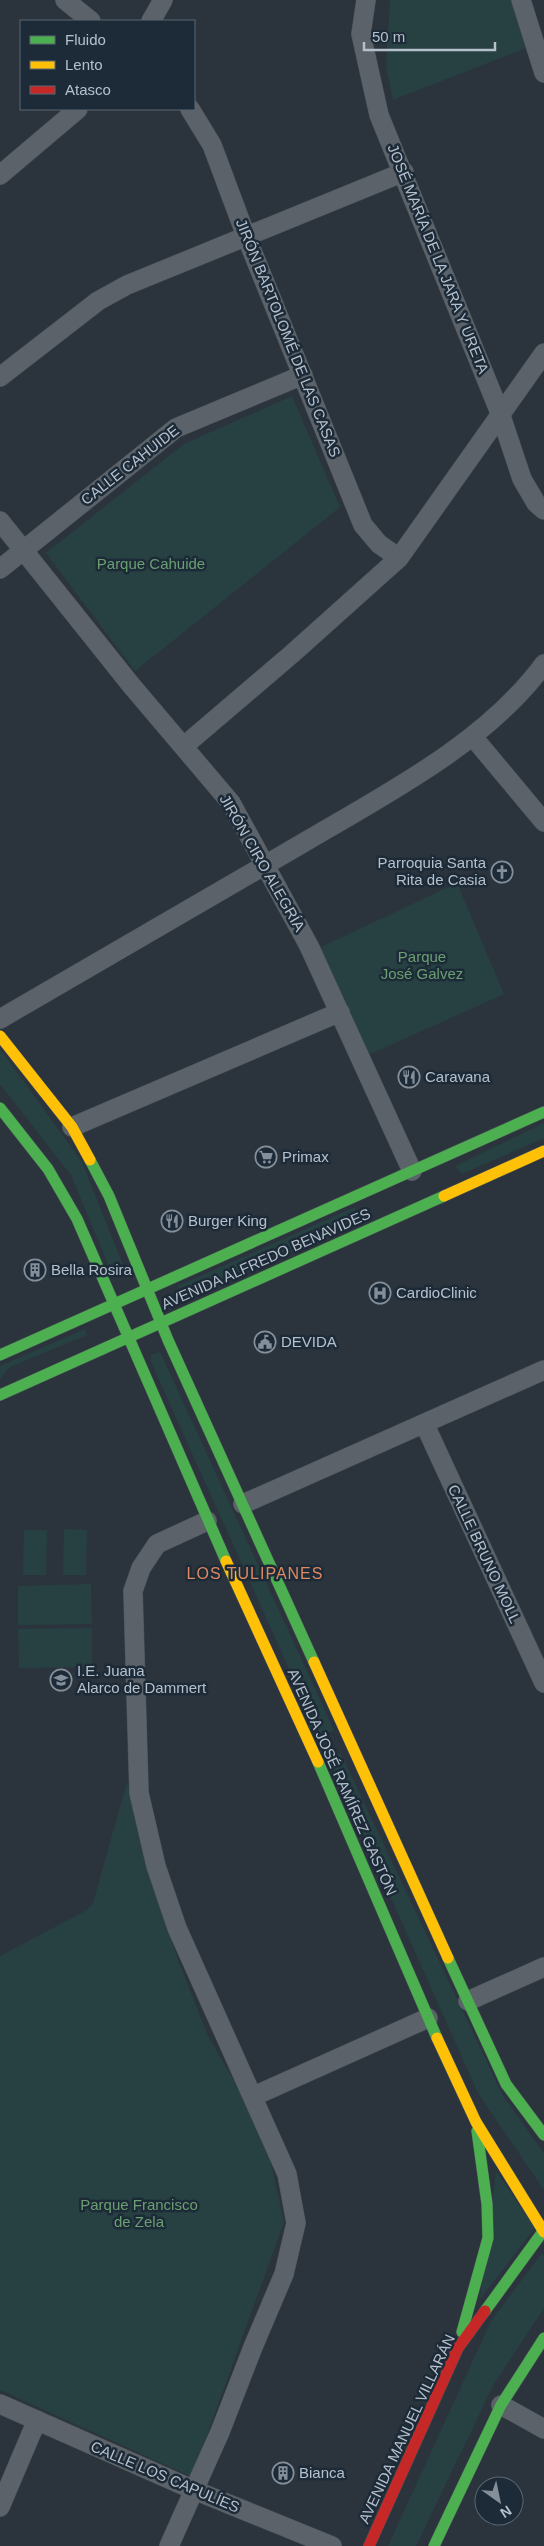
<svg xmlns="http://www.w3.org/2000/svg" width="544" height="2546" viewBox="0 0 544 2546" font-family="Helvetica,sans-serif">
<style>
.green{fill:#274143}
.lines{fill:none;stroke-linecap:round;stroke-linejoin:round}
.street-casing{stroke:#495056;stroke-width:20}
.fast-casing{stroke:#495056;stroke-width:12}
.slow-casing{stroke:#495056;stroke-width:12}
.jam-casing{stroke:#495056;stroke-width:12}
.street{stroke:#5b6269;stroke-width:19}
.fast{stroke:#4caf50;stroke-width:11}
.slow{stroke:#ffc107;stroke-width:11}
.jam{stroke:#c62828;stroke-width:11}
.labels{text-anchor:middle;stroke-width:5;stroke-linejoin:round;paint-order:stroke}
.street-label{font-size:15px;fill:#b5c0cc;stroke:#1d2b38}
.park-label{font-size:15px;fill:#6a9f71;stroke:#1d2b38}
.poi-label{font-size:15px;fill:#b5c0cc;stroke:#1d2b38;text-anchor:start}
.neighbourhood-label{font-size:16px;letter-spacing:1px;fill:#de895f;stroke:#1d2b38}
</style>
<rect width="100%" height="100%" fill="#2b343c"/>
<path class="green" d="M390,0h122l14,48 -133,52 -7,-34z
M292,396l48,111 -205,164 -89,-118 138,-109z
M457,883l47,111 -140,63 -45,-109z
M0,1049l82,113 43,108 -11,2 -4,-3 -39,-94 -71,-91z
M544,1123v15l-82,36 -7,-8z
M355,1207l6,14 -177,79 -6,-14z
M85,1329l2,6 -77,32 -10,12v-13z
M160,1352l174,378 -11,5 -5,-2 -167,-371v-7z
M64,1529l23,1 -1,45h-23z
M24,1530h23l-1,45h-23z
M91,1584l1,40 -74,1v-39z
M92,1628v39l-73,1 -1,-39z
M336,1754h5l162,342 41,57v37l-66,-97 -148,-332z
M127,1782l50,175 31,79 28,48 34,75 14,63 -92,255 -192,-87v-434l87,-46 6,-7z
M496,2171l39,57 -55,71z
M542,2253l2,3v52l-50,76 -78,162h-28l103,-225z"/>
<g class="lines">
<g class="street-casing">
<path id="street" d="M65,0l26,21
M366,0l-5,34 18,81 121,298 22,66 14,24 8,7
M521,0l23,73
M151,21l12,-21
M190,109l22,36 34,91 117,289 16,19 20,14
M0,175l78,-66
M0,377l98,-76 29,-16 277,-113
M0,521l131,164 100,118 78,143 103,225
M0,569l176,-141 127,-53
M473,737l71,85
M184,746l109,-93 106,-95 145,-205
M0,1019c101,-59 203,-117 303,-176 83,-49 183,-100 241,-179
M72,1127l268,-115
M425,1425l119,258
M243,1504l301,-134
M468,2001l76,-34
M254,2096l174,-78
M0,2404l194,86 138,56
M501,2405l43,24
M0,2507l37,-87
M169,2546l51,-114 33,-85 31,-73 12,-51 -9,-49 -110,-246 -21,-62 -17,-73 -6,-202 8,-23 16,-24 50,-23"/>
</g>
<g class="fast-casing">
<path id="fast" d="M0,1108l48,61 29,50 149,342
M90,1160l19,36 59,144 146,322
M0,1355l544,-243
M0,1395l444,-199
M318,1762l119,276
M448,1958l58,126 38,51
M485,2311l59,-81
M462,2332l26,-94 -1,-34 -10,-73
M434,2546l67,-141 43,-67"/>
</g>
<g class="slow-casing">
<path id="slow" d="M0,1036l72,91 18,33
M444,1196l100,-45
M226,1561l92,201
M314,1662l134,296
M437,2038l39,84 68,110"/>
</g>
<g class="jam-casing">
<path id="jam" d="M369,2546l89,-198 27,-37"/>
</g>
<use href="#street" class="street"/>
<use href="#fast" class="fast"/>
<use href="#slow" class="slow"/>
<use href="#jam" class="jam"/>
</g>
<defs>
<g id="church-ring" transform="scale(1.125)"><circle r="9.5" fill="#1d2b38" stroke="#858f9a" stroke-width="1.5"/><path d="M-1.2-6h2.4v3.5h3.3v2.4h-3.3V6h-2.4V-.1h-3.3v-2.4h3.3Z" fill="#858f9a"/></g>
<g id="restaurant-ring" transform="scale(1.125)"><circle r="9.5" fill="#1d2b38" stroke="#858f9a" stroke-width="1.5"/><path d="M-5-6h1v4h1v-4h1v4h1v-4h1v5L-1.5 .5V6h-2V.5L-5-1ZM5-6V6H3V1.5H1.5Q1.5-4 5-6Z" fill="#858f9a"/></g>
<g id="supermarket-ring" transform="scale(1.125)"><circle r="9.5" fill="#1d2b38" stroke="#858f9a" stroke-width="1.5"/><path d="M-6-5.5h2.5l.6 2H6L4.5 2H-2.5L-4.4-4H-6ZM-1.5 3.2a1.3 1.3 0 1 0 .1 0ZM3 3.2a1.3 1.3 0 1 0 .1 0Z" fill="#858f9a"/></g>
<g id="building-ring" transform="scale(1.125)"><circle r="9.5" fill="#1d2b38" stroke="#858f9a" stroke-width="1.5"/><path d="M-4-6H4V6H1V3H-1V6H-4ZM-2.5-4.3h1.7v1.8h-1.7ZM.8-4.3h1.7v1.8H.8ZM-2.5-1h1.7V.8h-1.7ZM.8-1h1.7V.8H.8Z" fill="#858f9a"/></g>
<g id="hospital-ring" transform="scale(1.125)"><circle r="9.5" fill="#1d2b38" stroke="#858f9a" stroke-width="1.5"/><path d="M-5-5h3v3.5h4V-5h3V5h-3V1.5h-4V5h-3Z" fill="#858f9a"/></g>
<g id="civic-ring" transform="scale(1.125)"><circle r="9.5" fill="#1d2b38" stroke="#858f9a" stroke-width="1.5"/><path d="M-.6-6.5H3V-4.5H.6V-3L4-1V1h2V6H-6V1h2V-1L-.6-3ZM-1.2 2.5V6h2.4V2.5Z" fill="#858f9a"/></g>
<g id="university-ring" transform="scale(1.125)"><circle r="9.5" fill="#1d2b38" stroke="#858f9a" stroke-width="1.5"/><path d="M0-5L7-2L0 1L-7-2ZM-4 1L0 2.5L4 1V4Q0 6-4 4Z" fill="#858f9a"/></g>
</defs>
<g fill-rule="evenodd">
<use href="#church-ring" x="502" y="872"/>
<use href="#restaurant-ring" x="409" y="1077"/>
<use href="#supermarket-ring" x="266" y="1157"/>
<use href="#restaurant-ring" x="172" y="1221"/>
<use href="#building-ring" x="35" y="1270"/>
<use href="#hospital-ring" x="380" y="1293"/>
<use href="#civic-ring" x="265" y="1342"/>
<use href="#university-ring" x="61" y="1680"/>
<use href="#building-ring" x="283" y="2473"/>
</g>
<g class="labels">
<g class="street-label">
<text transform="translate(438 259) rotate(68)" y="5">JOSÉ MARÍA DE LA JARA Y URETA</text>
<text transform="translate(288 338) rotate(68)" y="5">JIRÓN BARTOLOMÉ DE LAS CASAS</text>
<text transform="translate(130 465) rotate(-38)" y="5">CALLE CAHUIDE</text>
<text transform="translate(262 863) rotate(60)" y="5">JIRÓN CIRO ALEGRÍA</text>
<text transform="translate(266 1259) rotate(-24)" y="5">AVENIDA ALFREDO BENAVIDES</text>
<text transform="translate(484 1554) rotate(65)" y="5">CALLE BRUNO MOLL</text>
<text transform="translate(342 1782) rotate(66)" y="5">AVENIDA JOSÉ RAMÍREZ GASTÓN</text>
<text transform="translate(407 2429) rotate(-65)" y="5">AVENIDA MANUEL VILLARÁN</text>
<text transform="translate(165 2477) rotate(23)" y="5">CALLE LOS CAPULÍES</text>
</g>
<g class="park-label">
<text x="151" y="569">Parque Cahuide</text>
<text x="422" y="962">Parque<tspan x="422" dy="17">José Galvez</tspan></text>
<text x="139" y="2210">Parque Francisco<tspan x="139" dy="17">de Zela</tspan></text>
</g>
<g class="poi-label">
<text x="486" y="868" text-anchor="end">Parroquia Santa<tspan x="486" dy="17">Rita de Casia</tspan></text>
<text x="425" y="1082">Caravana</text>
<text x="282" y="1162">Primax</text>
<text x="188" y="1226">Burger King</text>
<text x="51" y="1275">Bella Rosira</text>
<text x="396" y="1298">CardioClinic</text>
<text x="281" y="1347">DEVIDA</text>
<text x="77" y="1676">I.E. Juana<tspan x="77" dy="17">Alarco de Dammert</tspan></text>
<text x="299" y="2478">Bianca</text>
</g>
<g class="neighbourhood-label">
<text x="255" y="1579">LOS TULIPANES</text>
</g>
</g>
<rect x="20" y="20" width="175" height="90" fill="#1d2b38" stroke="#5a6773"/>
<rect x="30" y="36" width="25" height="8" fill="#4caf50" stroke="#5a6773"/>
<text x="65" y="45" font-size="15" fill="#b5c0cc">Fluido</text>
<rect x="30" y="61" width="25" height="8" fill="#ffc107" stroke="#5a6773"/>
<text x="65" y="70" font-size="15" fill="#b5c0cc">Lento</text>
<rect x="30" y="86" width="25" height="8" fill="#c62828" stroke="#5a6773"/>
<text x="65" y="95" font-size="15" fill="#b5c0cc">Atasco</text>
<g transform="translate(499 2501) rotate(147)"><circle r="24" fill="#1d2b38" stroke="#5a6773"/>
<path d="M0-4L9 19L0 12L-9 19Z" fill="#858f9a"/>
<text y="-8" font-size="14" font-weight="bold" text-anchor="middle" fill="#b5c0cc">N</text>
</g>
<path d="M364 42v8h131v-8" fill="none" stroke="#b5c0cc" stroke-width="2.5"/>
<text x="372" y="42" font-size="15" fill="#b5c0cc" stroke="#1d2b38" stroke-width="4" paint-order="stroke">50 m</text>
</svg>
